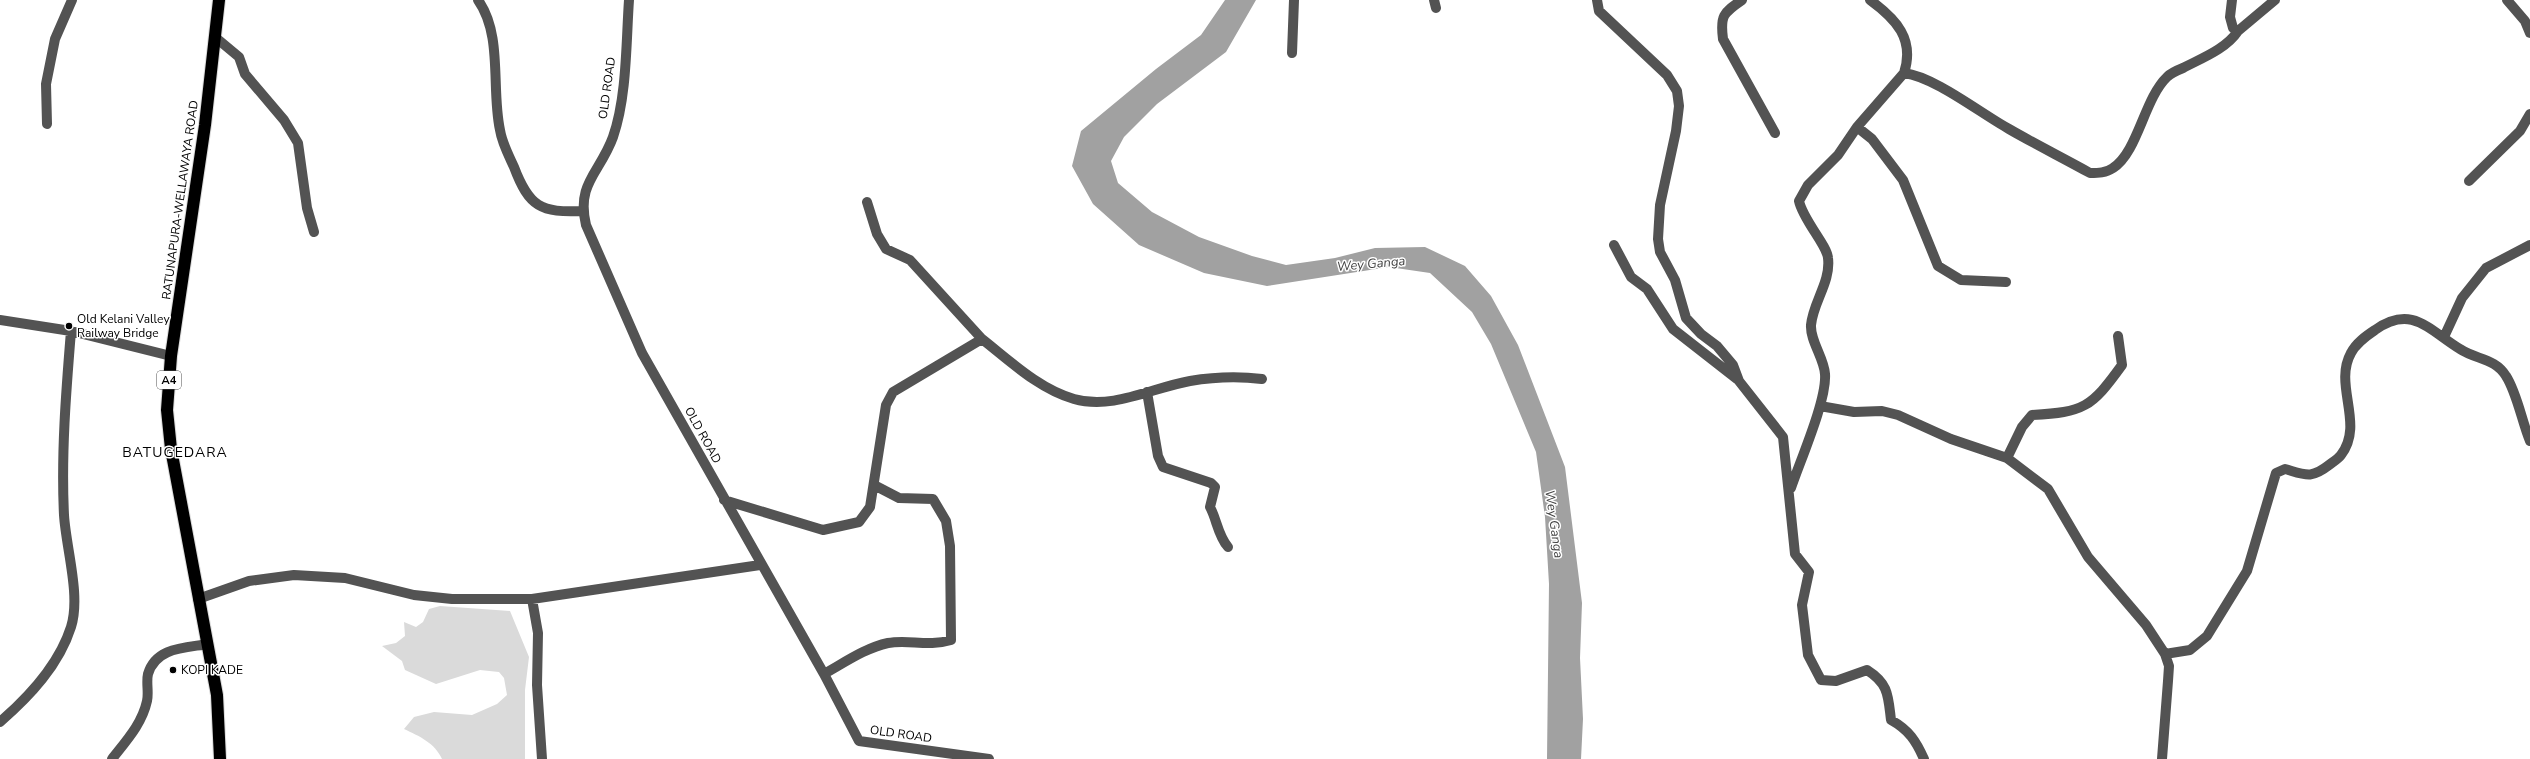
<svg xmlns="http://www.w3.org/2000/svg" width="2530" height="759" viewBox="0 0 2530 759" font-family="'Nunito Sans',sans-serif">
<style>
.green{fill:#dadada}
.water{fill:#a1a1a1}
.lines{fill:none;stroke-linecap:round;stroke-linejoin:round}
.highway-casing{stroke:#dbdbdb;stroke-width:14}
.minor{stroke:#535353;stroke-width:10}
.highway{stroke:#000;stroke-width:12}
.poi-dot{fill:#000;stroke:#fff;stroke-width:1.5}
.labels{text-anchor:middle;stroke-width:3;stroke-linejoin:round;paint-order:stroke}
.shield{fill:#fff;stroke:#4c4c4c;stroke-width:1}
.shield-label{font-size:11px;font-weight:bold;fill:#000}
.street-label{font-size:12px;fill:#000;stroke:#fff}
.poi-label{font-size:12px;fill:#000;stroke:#fff;text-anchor:start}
.water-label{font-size:13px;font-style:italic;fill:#424242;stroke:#fff}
.quarter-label{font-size:14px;letter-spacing:1px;fill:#000;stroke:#fff}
</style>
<rect width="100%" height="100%" fill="#fff"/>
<path class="green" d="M440,606l70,5 19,46 -4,33v69h-83c-7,-16 -23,-23 -38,-30l10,-12 20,-5 38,3 25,-11 10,-9 -3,-17 -5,-6 -19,-2 -44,14 -31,-14 -3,-9 -20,-15 14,-3 9,-7 -1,-14 12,5 7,-5 6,-13z"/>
<path class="water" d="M1225,0h31l-30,52 -69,52 -33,33 -13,24 7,22 34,29 47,25 53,19 34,9 49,-7 40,-10 50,-1 40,19 26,30 27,49 47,122 17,136 -2,55 3,61 -2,40h-34l2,-175 -4,-67 -9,-65 -45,-108 -19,-32 -42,-39 -41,-6 -122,19 -63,-13 -65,-28 -46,-41 -21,-38 9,-35 75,-62 45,-34z"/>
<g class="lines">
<g class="highway-casing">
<path id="highway" d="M219,0l-14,125 -34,231 -4,54 4,39 46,246 3,64"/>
</g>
<path class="minor" d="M478,0c25,35 13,89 22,130 2,13 9,26 14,37 15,40 27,46 69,44
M629,0c-3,43 -2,97 -16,137 -13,36 -37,46 -27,88l56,128 182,321 35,67 130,18
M1434,0l2,8
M1597,0l2,11 68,64 10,16 2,15 -3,25 -16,74 -2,34 2,13 15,28 11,38 15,16 16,12 16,19 6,16 44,56 12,117 14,18 -7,33 6,50 13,25 15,1 31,-11c22,14 21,26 24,50 18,10 25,21 33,39
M1742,0c-19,13 -22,16 -19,39l52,94
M1870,0c26,19 45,39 34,73
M2232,0l-2,17 3,11 5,3 37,-31
M2507,0l18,21 5,12
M215,37l24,20 6,17 39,46 14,23 9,65 7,24
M1292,53l2,-53
M47,124l-1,-40 9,-45 17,-39
M1857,127l15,12 31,41 35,86 23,14 45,2
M2469,181l51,-50 10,-17
M867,202l10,32 9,15 24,11 72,79
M1614,245l17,32 16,12 26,40 64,50
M0,320l71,11 100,25
M2444,337l18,-39 24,-30 44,-23
M1147,392l11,64 5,11 48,16 4,4 -5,20c7,13 8,29 18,40
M1820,406l34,6 28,-1 16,4 53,24 56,19 41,31 40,68 58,68 19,29 4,12 -1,15 -6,78
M2007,458l15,-31 10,-12c52,-3 59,-7 90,-50l-4,-29
M1791,488c9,-27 36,-88 34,-114 -1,-16 -15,-33 -14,-49 2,-23 20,-43 17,-67 -1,-13 -25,-38 -29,-57l9,-16 30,-30 19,-28 47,-54c31,4 76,40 105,56 26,15 54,29 81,44 8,0 16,0 23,-5 25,-16 31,-69 54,-91 4,-4 11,-7 16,-9 19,-10 43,-19 55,-37
M724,500l99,30 36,-8 11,-15 16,-102 7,-13 89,-53c28,22 57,50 92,60 39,11 77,-11 116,-18 24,-4 47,-5 72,-2
M198,599l51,-18 45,-6 51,3 69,17 38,4h80l228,-34
M532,599l6,34 -1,52 5,74
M2165,654l25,-4 17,-14 40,-65 29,-98 9,-4c21,6 26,10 44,-4 4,-3 9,-6 12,-10 24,-31 -8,-70 10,-102 5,-10 15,-17 24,-23 37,-26 54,0 85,19 17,11 35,9 46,27 11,17 16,46 24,65
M824,674c20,-11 41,-26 64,-31 20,-4 40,4 63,-3l-1,-94 -4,-25 -13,-22 -34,-1 -25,-13
M0,722c30,-26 59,-57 71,-95 10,-31 -5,-79 -7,-112 -3,-60 2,-123 7,-184
M112,759c14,-18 30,-35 35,-58 2,-8 -1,-19 1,-27 8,-27 37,-26 60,-30"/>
<use href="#highway" class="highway"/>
</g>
<g class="poi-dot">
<circle cx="69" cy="326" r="4"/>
<circle cx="173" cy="670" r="4"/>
</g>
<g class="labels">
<rect class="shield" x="157" y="371" width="24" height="18" rx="3"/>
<g class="shield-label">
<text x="169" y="384">A4</text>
</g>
<g class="street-label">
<text transform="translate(607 88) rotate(-82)" y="4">OLD ROAD</text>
<text transform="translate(180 200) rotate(-82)" y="4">RATUNAPURA-WELLAWAYA ROAD</text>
<text transform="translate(703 435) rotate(61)" y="4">OLD ROAD</text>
<text transform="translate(901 734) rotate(8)" y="4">OLD ROAD</text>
</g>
<g class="poi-label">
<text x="77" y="323">Old Kelani Valley<tspan x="77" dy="14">Railway Bridge</tspan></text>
<text x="181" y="674">KOPI KADE</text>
</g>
<g class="water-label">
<text transform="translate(1371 263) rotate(-5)" y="5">Wey Ganga</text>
<text transform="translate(1555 524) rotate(82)" y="5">Wey Ganga</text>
</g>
<g class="quarter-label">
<text x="175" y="457">BATUGEDARA</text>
</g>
</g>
</svg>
